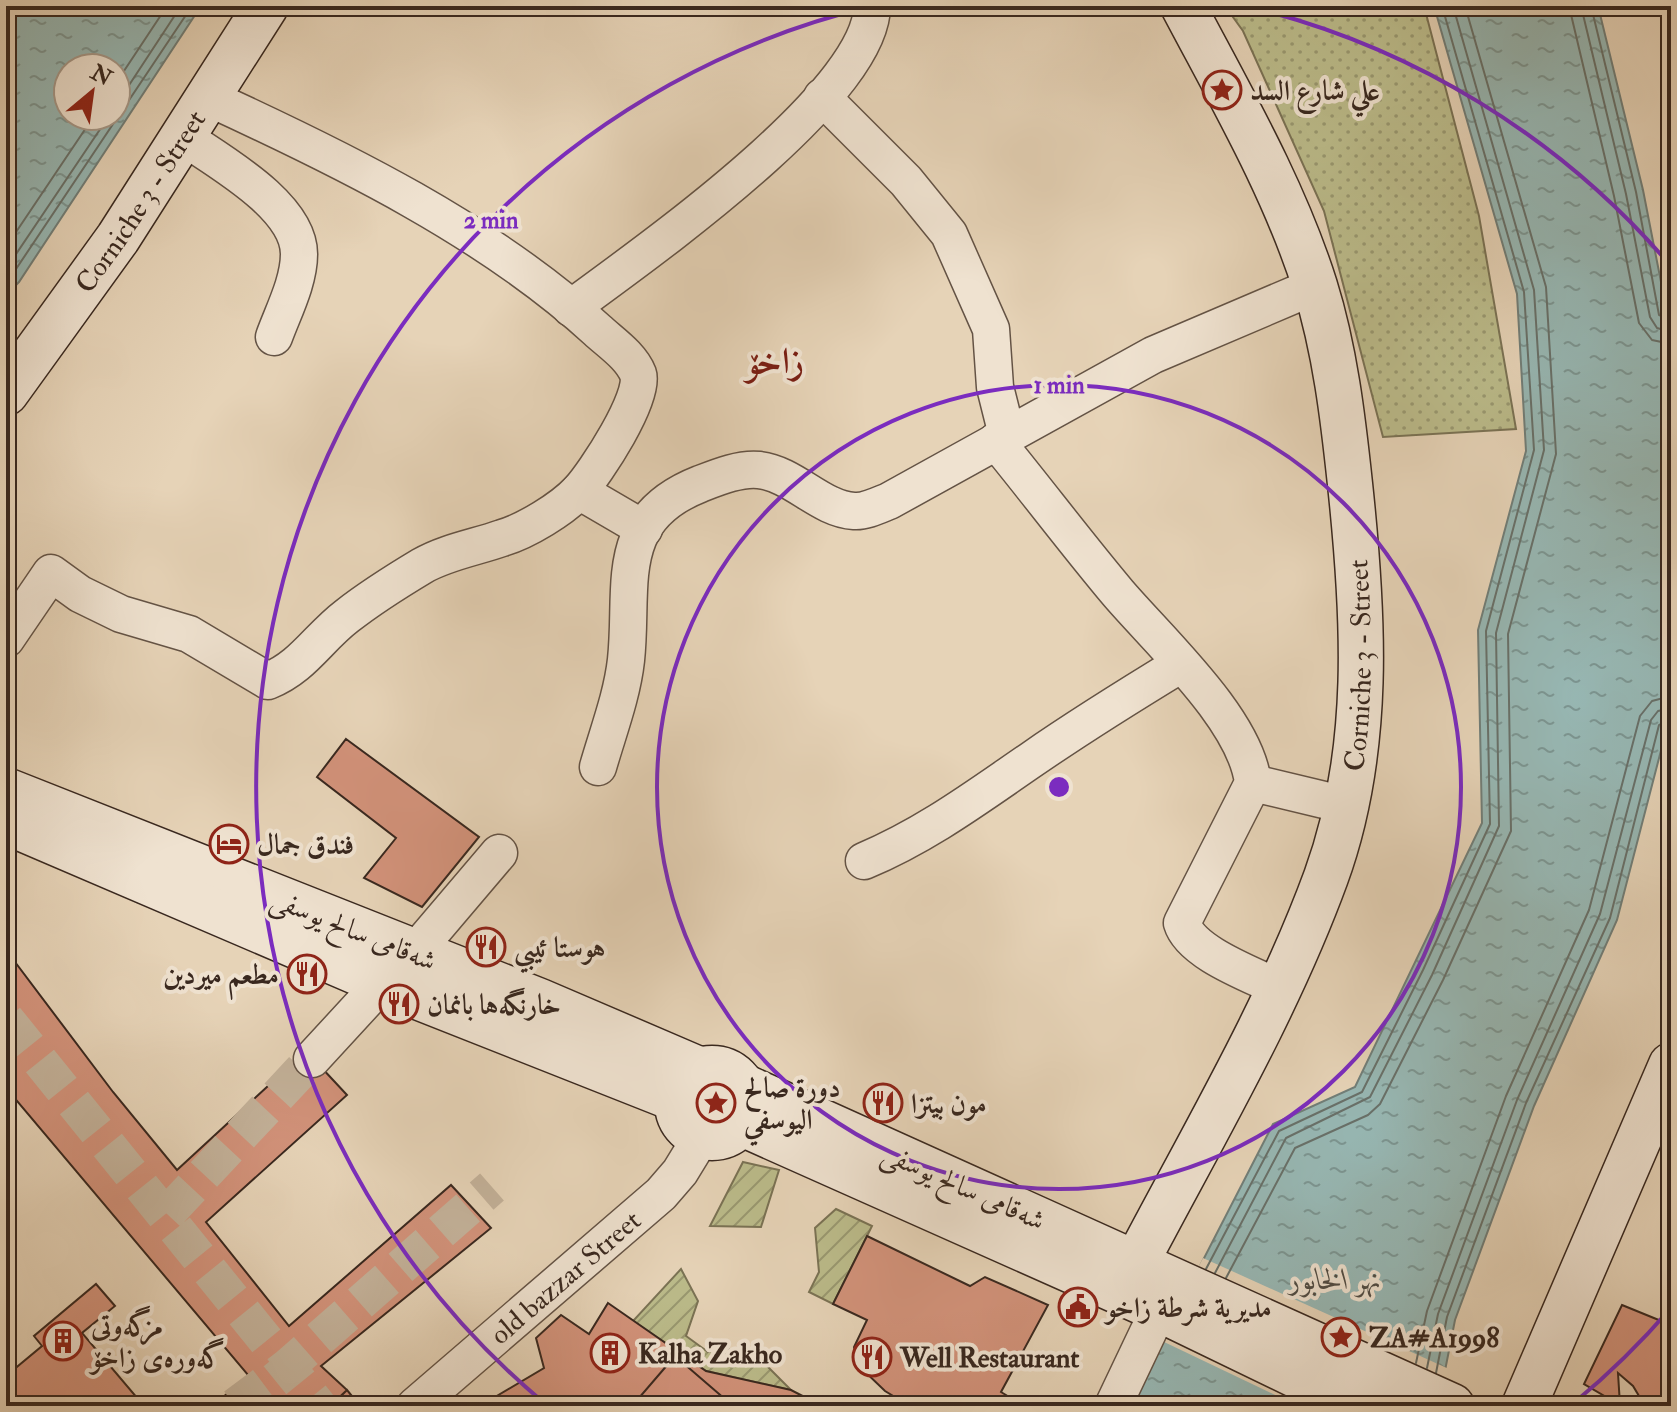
<svg xmlns="http://www.w3.org/2000/svg" width="1677" height="1412" viewBox="0 0 1677 1412" font-family="'IM FELL Double Pica',Amiri,serif">
<style>
.park{fill:url(#park-dots);stroke:#7a7254;stroke-width:2}
.garden{fill:url(#garden-furrows);stroke:#7a7254;stroke-width:2}
.water{fill:url(#water-ripples);stroke:#717e78;stroke-width:2;fill-rule:evenodd}
.pier{fill:#e6d3b7}
.lines{fill:none;stroke-linecap:round;stroke-linejoin:round}
.shore{stroke:#687069;stroke-width:2}
.building{fill:#d2927a;stroke:#39281f;stroke-width:2}
.street-tunnel{stroke:#c3b199;stroke-width:36;stroke-dasharray:36 18;stroke-linecap:butt}
.street-casing{stroke:#645345;stroke-width:39}
.secondary-casing{stroke:#39281f;stroke-width:47}
.street{stroke:#efe2d0;stroke-width:36}
.secondary{stroke:#efe2d0;stroke-width:44}
.ring{fill:none;stroke:#7b2cbf;stroke-width:4}
.labels{text-anchor:middle;stroke-width:8;stroke-linejoin:round;paint-order:stroke}
.poi-label{font-size:28px;font-weight:bold;fill:#39281f;stroke:#efe2d0;text-anchor:start}
.street-label{font-size:28px;fill:#39281f;stroke:#efe2d0}
.water-label{font-size:30px;font-style:italic;fill:#504c44;stroke:#efe2d0}
.district-label{font-size:36px;font-weight:bold;fill:#7a1f14;stroke:#efe2d0}
.centre{fill:#7b2cbf;stroke:#efe2d0;stroke-width:4}
.ring-label{font-size:24px;text-anchor:middle;font-weight:bold;fill:#7b2cbf;stroke:#efe2d0;stroke-width:8;stroke-linejoin:round;paint-order:stroke}
</style>
<defs>
<pattern id="park-dots" width="8" height="8" patternUnits="userSpaceOnUse" patternTransform="scale(2)"><rect width="8" height="8" fill="#bbbb8a"/><path d="M2 2h.1M6 6h.1" fill="none" stroke="#999870" stroke-width="1.8" stroke-linecap="round"/></pattern>
<pattern id="garden-furrows" width="10" height="10" patternUnits="userSpaceOnUse" patternTransform="scale(2)"><rect width="10" height="10" fill="#bbbb8a"/><path d="M-1 1l2-2M0 10L10 0M9 11l2-2" fill="none" stroke="#999870"/></pattern>
<pattern id="water-ripples" width="26" height="14" patternUnits="userSpaceOnUse" patternTransform="scale(2)"><rect width="26" height="14" fill="#97b7b3"/><path d="M2 4q2-2 4 0t4 0M15 11q2-2 4 0t4 0" fill="none" stroke="#7c9591"/></pattern>
</defs>
<rect width="100%" height="100%" fill="#e6d3b7"/>
<filter id="stains"><feTurbulence type="fractalNoise" baseFrequency=".0025" numOctaves="4"/><feColorMatrix values="0 0 0 0 .2 0 0 0 0 .09 0 0 0 0 .02 0 0 0 .5 -.17"/></filter>
<radialGradient id="worn" r=".72"><stop offset=".6" stop-color="#630" stop-opacity="0"/><stop offset="1" stop-color="#630" stop-opacity=".3"/></radialGradient>
<path class="park" d="M1225,6h199l55,210 37,213 -133,8 -59,-226 -81,-180z"/>
<path class="garden" d="M743,1162l36,8 -18,57 -51,-1z
M836,1209l36,17 -39,78 -24,-12 10,-20 -4,-44z
M681,1269l17,32 -12,35 22,16 40,-5 43,43 -85,-19 -73,-50z"/>
<path class="water" d="M20,6h181l-182,276 -13,13v-266zM68,68h48v48h-48z
M1434,6h164l45,184 28,143v379l-54,208 -83,186 -79,214 -17,86h-310l145,-282 82,-37 127,-264 -4,-193 48,-179 -9,-157z"/>
<path class="pier" d="M1203,1258l246,111 -7,37h-144l-138,-66z"/>
<g class="lines">
<path class="shore" d="M1569,6l45,190 25,127 13,17 19,4
M1581,6l45,188 24,123 7,11 14,4
M1591,6l45,186 23,123 12,7
M116,83l51,-77
M116,105l65,-99
M6,247l88,-131
M6,269l103,-153
M6,284l186,-278
M1206,1269l73,-138 83,-39 61,-122 67,-146 -4,-193 48,-181 -10,-158 -82,-286
M1215,1273l71,-135 84,-41 62,-122 67,-149 -3,-193 48,-183 -10,-160 -81,-284
M1226,1278l69,-130 73,-33 12,-11 63,-124 68,-149 -3,-197 48,-180 -10,-167 -81,-281
M1416,1363l11,-52 79,-215 83,-186 51,-194 12,-15 19,-5
M1427,1368l11,-54 79,-214 83,-186 51,-194 7,-9 13,-3
M1436,1373l11,-56 79,-214 84,-185 49,-193 12,-7"/>
</g>
<path class="building" d="M346,739l133,98 -57,70 -58,-29 32,-40 -79,-61z
M6,950l107,142 64,78 129,-119 41,44 -141,127 83,104 162,-141 40,43 -170,138 26,24 -16,16h-119l37,-30 -243,-288z
M867,1236l103,50 15,-9 63,28 -47,87 23,14h-114l-25,-15 -25,-24 -6,-20 13,-27 -34,-16z
M96,1284l19,22 -33,27 62,73h-138v-30l36,-30 -8,-10z
M608,1303l98,68 85,19 31,16h-342l64,-38 -8,-30 25,-23 28,19z
M1622,1305l49,20v81h-26l-12,-20 -15,-13 2,32 -36,-21z
M675,1356l58,50h-101z
M347,1390l13,16h-30z"/>
<g class="lines">
<path class="street-tunnel" d="M6,1019l313,387
M167,1214l145,-155
M235,1406l52,-39 205,-180"/>
<g class="street-casing">
<g id="street">
<path d="M822,97l84,84 43,53 42,95 4,58 12,48"/>
<path d="M185,138c35,24 114,68 114,116 0,28 -16,58 -25,83"/>
<path d="M571,308c70,-52 301,-213 301,-302"/>
<path d="M996,441c41,50 80,102 122,152 41,48 128,127 135,190l-71,140c9,30 69,51 97,65"/>
<path d="M579,491l65,38"/>
<path d="M6,639l45,-66 29,21 41,20 68,20 79,47c35,-14 50,-43 79,-65 23,-18 50,-35 75,-50 24,-14 55,-19 80,-28 24,-7 60,-29 77,-47 16,-17 67,-95 59,-117 -7,-18 -27,-31 -41,-44 -108,-99 -255,-171 -388,-232"/>
<path d="M598,767c10,-35 24,-71 28,-107 8,-74 -15,-141 74,-176 18,-7 40,-16 59,-14 35,4 61,39 95,41 11,1 25,-6 35,-10l264,-146 162,-69"/>
<path d="M1253,783l92,22"/>
<path d="M864,861c62,-26 113,-64 167,-101 49,-34 99,-65 150,-96"/>
<path d="M414,953l85,-100"/>
<path d="M312,1059l70,-76"/>
<path id="s1" d="M415,1406l246,-212 19,-22 22,-36"/>
<path d="M1113,1406l58,-122"/>
</g>
</g>
<g class="secondary-casing">
<g id="secondary">
<path id="s2" d="M6,393l112,-155 148,-232"/>
<path d="M6,790l534,211 161,69"/>
<path d="M6,822l376,161 296,117"/>
<circle cx="712" cy="1103" r="35"/>
<path d="M743,1086l709,320"/>
<path d="M740,1123l431,192 188,91"/>
<path id="s3" d="M1136,1263c66,-126 141,-252 190,-386 46,-126 38,-262 24,-393 -7,-66 -15,-134 -35,-198 -31,-98 -84,-189 -132,-280"/>
<path d="M1524,1406l147,-341"/>
</g>
</g>
<use href="#street" class="street"/>
<use href="#secondary" class="secondary"/>
</g>
<g class="ring">
<circle cx="1059" cy="787" r="402"/>
<path d="M1670 1309A803 803 0 0 1 1575 1402M543 1402A803 803 0 0 1 872 6M1246 6A803 803 0 0 1 1670 265"/>
</g>
<defs>
<g id="sight-ring" transform="scale(2)"><circle r="9.5" fill="#efe2d0" stroke="#8f2418" stroke-width="1.5"/><path d="M0-6L1.8-2.2L6-1.7L2.9 1.2L3.7 5.4L0 3.3L-3.7 5.4L-2.9 1.2L-6-1.7L-1.8-2.2Z" fill="#8f2418"/></g>
<g id="hotel-ring" transform="scale(2)"><circle r="9.5" fill="#efe2d0" stroke="#8f2418" stroke-width="1.5"/><path d="M-6-4.5h1.5V1H6V5H4.5V3h-9V5H-6ZM-4 0a1.8 1.8 0 1 1 3.6 0ZM.5 0V-2.5h3Q6-2.5 6 0Z" fill="#8f2418"/></g>
<g id="restaurant-ring" transform="scale(2)"><circle r="9.5" fill="#efe2d0" stroke="#8f2418" stroke-width="1.5"/><path d="M-5-6h1v4h1v-4h1v4h1v-4h1v5L-1.5 .5V6h-2V.5L-5-1ZM5-6V6H3V1.5H1.5Q1.5-4 5-6Z" fill="#8f2418"/></g>
<g id="civic-ring" transform="scale(2)"><circle r="9.5" fill="#efe2d0" stroke="#8f2418" stroke-width="1.5"/><path d="M-.6-6.5H3V-4.5H.6V-3L4-1V1h2V6H-6V1h2V-1L-.6-3ZM-1.2 2.5V6h2.4V2.5Z" fill="#8f2418"/></g>
<g id="building-ring" transform="scale(2)"><circle r="9.5" fill="#efe2d0" stroke="#8f2418" stroke-width="1.5"/><path d="M-4-6H4V6H1V3H-1V6H-4ZM-2.5-4.3h1.7v1.8h-1.7ZM.8-4.3h1.7v1.8H.8ZM-2.5-1h1.7V.8h-1.7ZM.8-1h1.7V.8H.8Z" fill="#8f2418"/></g>
</defs>
<g fill-rule="evenodd">
<use href="#sight-ring" x="1222" y="90"/>
<use href="#hotel-ring" x="229" y="844"/>
<use href="#restaurant-ring" x="486" y="947"/>
<use href="#restaurant-ring" x="307" y="974"/>
<use href="#restaurant-ring" x="399" y="1004"/>
<use href="#sight-ring" x="716" y="1103"/>
<use href="#restaurant-ring" x="883" y="1103"/>
<use href="#civic-ring" x="1078" y="1307"/>
<use href="#sight-ring" x="1341" y="1337"/>
<use href="#building-ring" x="63" y="1341"/>
<use href="#building-ring" x="610" y="1353"/>
<use href="#restaurant-ring" x="872" y="1357"/>
</g>
<g class="labels">
<g class="poi-label">
<text x="1250" y="100">علي شارع السد</text>
<text x="257" y="854">فندق جمال</text>
<text x="514" y="957">هوستا ئيبي</text>
<text x="279" y="984" text-anchor="end">مطعم ميردين</text>
<text x="427" y="1014">خارنگەها بانمان</text>
<text x="744" y="1097">دورة صالح<tspan x="744" dy="32">اليوسفي</tspan></text>
<text x="911" y="1113">مون بيتزا</text>
<text x="1106" y="1317">مديرية شرطة زاخو</text>
<text x="91" y="1335">مزگەوتی<tspan x="91" dy="32">گەورەی زاخۆ</tspan></text>
<text x="1369" y="1347">ZA#A1998</text>
<text x="638" y="1363">Kalha Zakho</text>
<text x="900" y="1367">Well Restaurant</text>
</g>
<g class="street-label">
<text dy="10" stroke="none"><textPath href="#s2" startOffset="234">Corniche 3 - Street</textPath></text>
<text dy="10" stroke="none"><textPath href="#s3" startOffset="646">Corniche 3 - Street</textPath></text>
<text transform="translate(354 929) rotate(22)" y="10">شەقامی سالح یوسفی</text>
<text transform="translate(964 1186) rotate(24)" y="10">شەقامی سالح یوسفی</text>
<text dy="10" stroke="none"><textPath href="#s1" startOffset="198">old bazzar Street</textPath></text>
</g>
<g class="water-label">
<text x="1335" y="1289">نهر الخابور</text>
</g>
<g class="district-label">
<text x="775" y="373">زاخۆ</text>
</g>
</g>
<circle cx="1059" cy="787" r="12" class="centre"/>
<g class="ring-label">
<text x="491" y="228">2 min</text>
<text x="1059" y="393">1 min</text>
</g>
<rect width="1677" height="1412" fill="none" stroke="#e6d3b7" stroke-width="32"/>
<rect x="8" y="8" width="1661" height="1396" fill="none" stroke="#39281f" stroke-width="4"/>
<rect x="16" y="16" width="1645" height="1380" fill="none" stroke="#39281f" stroke-width="2"/>
<g transform="translate(92 92) rotate(29)"><circle r="38" fill="#efe2d0" stroke="#a69889" stroke-width="2"/>
<path d="M0-6L14 30L0 20L-14 30Z" fill="#8f2418"/>
<text y="-12" font-size="22" font-weight="bold" text-anchor="middle" fill="#39281f">N</text>
</g>
<rect width="100%" height="100%" filter="url(#stains)"/>
<rect width="100%" height="100%" fill="url(#worn)"/>
</svg>
